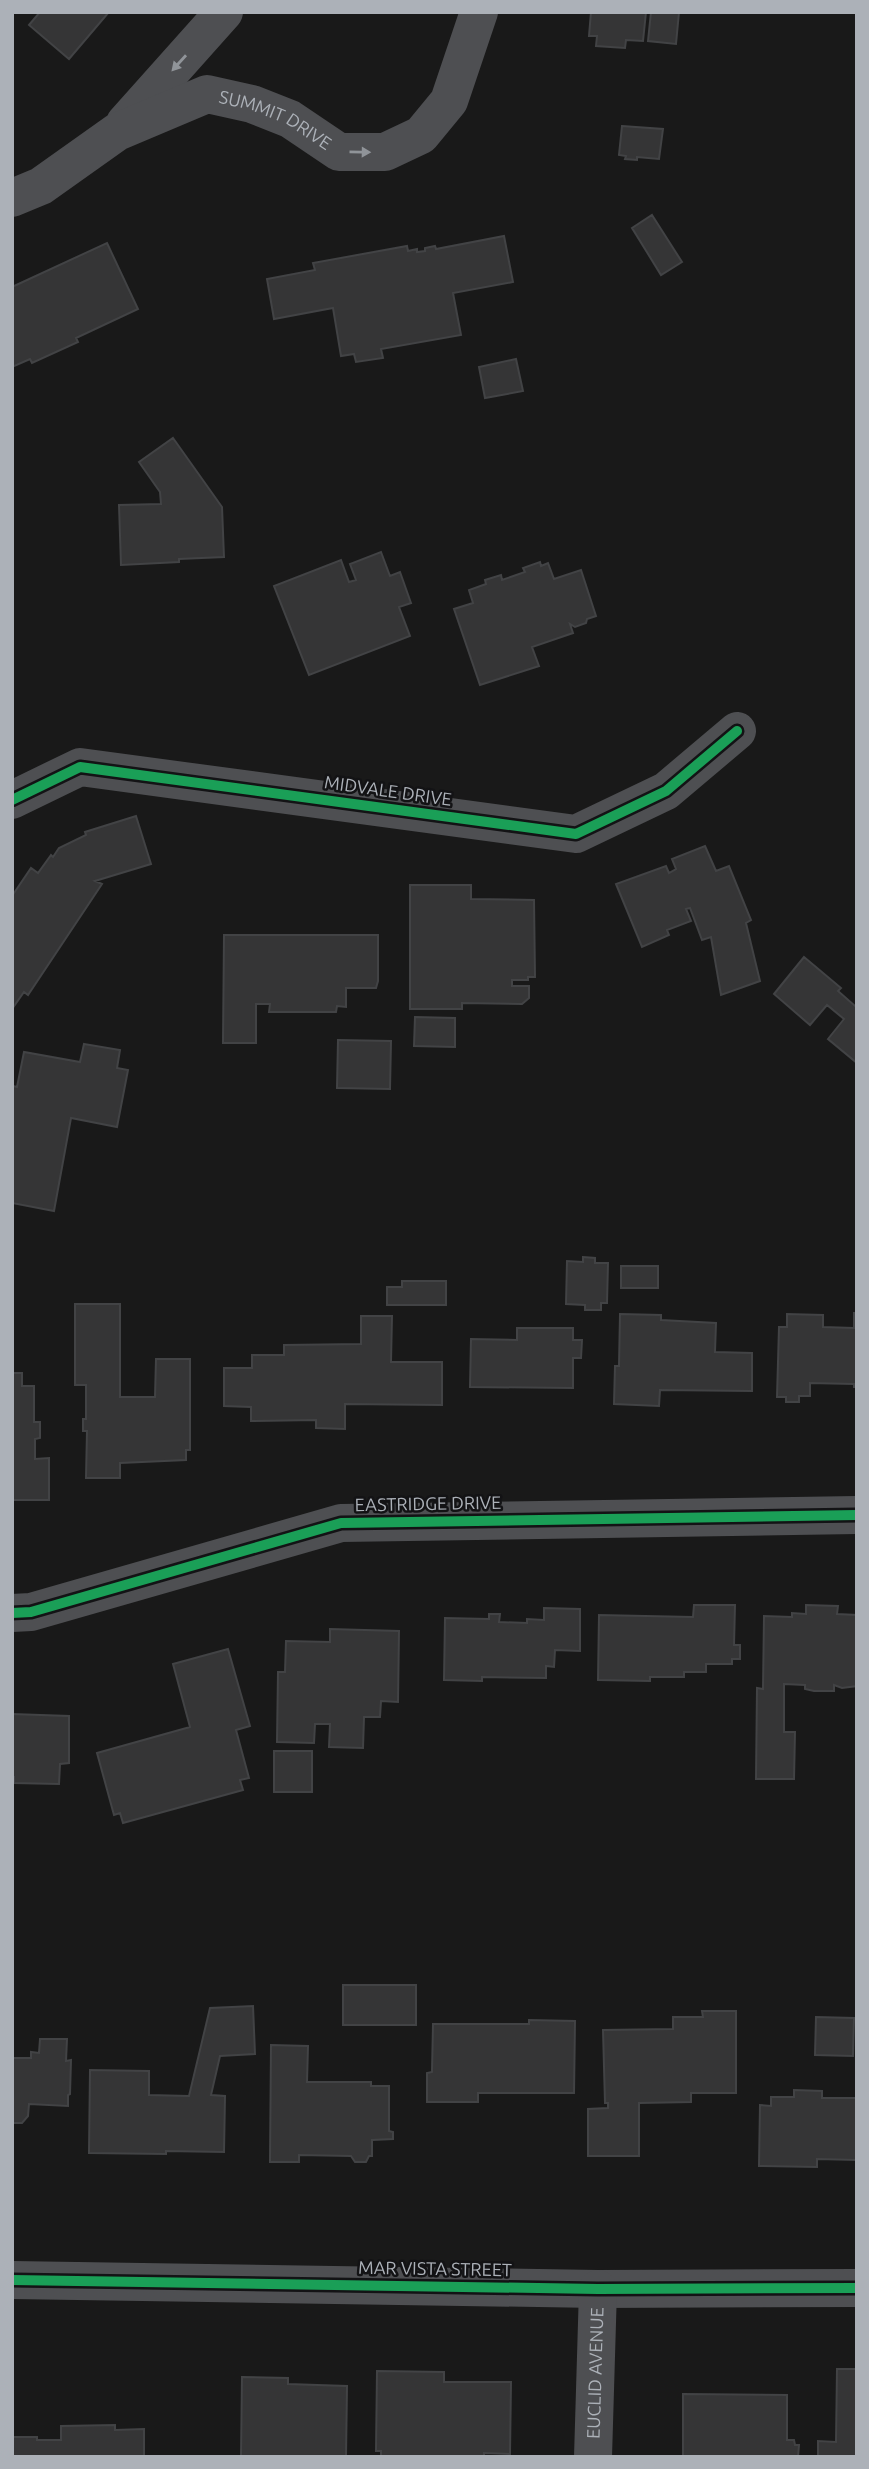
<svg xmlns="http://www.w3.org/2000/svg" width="869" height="2469" viewBox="0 0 869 2469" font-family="Ubuntu,sans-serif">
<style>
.building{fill:#353536;stroke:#424345;stroke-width:2}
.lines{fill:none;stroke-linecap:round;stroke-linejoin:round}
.minor{stroke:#4e4f52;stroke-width:38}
.cycleway-casing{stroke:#131315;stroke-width:15}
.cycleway{stroke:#1a9f57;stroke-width:10}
.oneway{fill:#909499}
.labels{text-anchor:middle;stroke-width:5;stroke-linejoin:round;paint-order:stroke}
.street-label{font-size:18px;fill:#acb1b8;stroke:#131315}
</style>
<rect width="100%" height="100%" fill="#191919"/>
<path class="building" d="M40,12h69l-40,47 -40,-34z
M591,12h55l-3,29 -17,-1 -1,8 -29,-2 1,-10h-8z
M651,12h28l-3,32 -28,-3z
M622,126l41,3 -4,30 -22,-2v3l-12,-1 1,-3 -7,-1z
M652,215l30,47 -21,13 -29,-47z
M504,236l9,46 -60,11 8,42 -80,14 2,9 -27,4 -2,-8 -13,2 -8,-48 -59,11 -7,-40 48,-9 -2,-7 94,-17 1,5 9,-2v3l8,-1v-3l10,-2 1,3z
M107,243l31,66 -62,29 2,4 -46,21 -2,-4 -18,8v-80z
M516,359l7,32 -38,7 -6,-31z
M173,438l49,69 2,50 -45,2v3l-58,3 -2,-60 42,-1 -1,-12 -21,-30z
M381,552l9,24 10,-4 11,31 -12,4 11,29 -101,39 -35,-89 67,-26 8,22 7,-2 -6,-16z
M540,562l1,4 7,-3 6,16 27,-9 15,46 -9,3 -1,4 -11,4 -5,-3 3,9 -41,14 7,19 -59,19 -26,-76 19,-6 -4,-13 17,-6 -1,-4 16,-5 1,5 23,-8 -2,-4z
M136,816l15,48 -56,17 7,3 -74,111 -4,-3 -12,17v-113l19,-28 7,5 13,-18 2,2 6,-9 27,-13 -1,-3z
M705,846l11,25 13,-5 22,54 -5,3 14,58 -39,14 -10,-58 -9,3 -12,-32 -4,1 5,12 -24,9 2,5 -27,12 -26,-63 50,-18 3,7 7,-4 -4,-10z
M410,885h61v14l63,1 1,77h-7v3h-16v6h17v12l-7,6 -60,-1v6h-52z
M224,935h154v46l-2,7h-30v19l-9,-1 -1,6h-67l1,-8h-14v39h-33z
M804,957l37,31 -3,3 17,15 2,-2v59l-29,-24 16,-20 -17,-14 -17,20 -36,-31z
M415,1017l40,1v29l-41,-1z
M338,1040l53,1 -1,48 -53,-1z
M84,1044l36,6 -3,18 11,2 -11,57 -46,-9 -17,93 -42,-8v-114l1,-3 4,1 7,-35 56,10z
M583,1257l12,1v5h13l-1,40h-6v7h-16v-5l-19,-1 1,-43 16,1z
M621,1266h37v22h-37z
M402,1281h44v24h-59v-18h15z
M75,1304h45v93h35l1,-38h34v91h-4v10l-66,3v15h-34l1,-47h-4v-12h3v-34h-11z
M854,1313h3v74h-3v-3l-44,-1v13h-11v6h-13v-5h-9l2,-70h8v-13l36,1v12l31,1z
M620,1314l41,1v5l55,3 -1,29 37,1v38l-92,-1 -1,16 -45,-2 1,-38h4z
M361,1316h31l-1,46h51v43l-97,-1v25l-29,-1v-8l-65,1v-14l-27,-1v-38h28v-13h32v-10l77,-1z
M517,1328h56v12h9l-1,18h-8v30l-103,-1 1,-48 46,1z
M12,1373h10v13h12v36h6v16l-5,1v20l14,-1v42h-36z
M694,1605h41l-1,40h6v14h-8v5h-26v8h-22v5h-34v4l-52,-1 1,-65 94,2z
M806,1605l32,1 -1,8 20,1v71l-15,2 -8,-3v6h-20l-9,-2v-4l-21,-1v48h11l-1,47h-38l1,-91 6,1 1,-73 28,1v-4l14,1z
M544,1608l36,1v42l-25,-1 -1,17 -8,-1v12l-64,-1v4l-38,-1 1,-62 44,1v-5h11l-1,8 28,1v-4l17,1z
M330,1629l69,2 -1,71 -17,-1 -1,16h-16l-1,31 -34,-1 1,-23h-15l-1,19 -37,-1 1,-70h7l1,-31 44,1z
M228,1649l22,77 -14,4 13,48 -9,2 3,10 -120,33 -3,-10 -6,2 -17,-62 93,-26 -17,-63z
M12,1714l57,2v47l-9,1 -1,20 -45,-1v-6h-2z
M274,1751h38v41h-38z
M343,1985h73v40h-73z
M253,2006l2,48 -35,2 -9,39 14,1 -1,56 -58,-1v3l-77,-1 1,-83 59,1v24l40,1 21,-88z
M702,2011h34v82h-45v9l-52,1v53h-51v-47l20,-1v-5h-3l-2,-73 70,-1v-12h30z
M816,2017l38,1 -1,38 -38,-1z
M529,2020l46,1 -1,72h-96v9h-51v-29l5,-1 1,-48h96z
M40,2039h27l-1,22 5,-1 -1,34 -2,1v11l-39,-2 -1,12 -6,7h-10v-65h19v-6l8,1z
M271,2045l37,1 -1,36h64v4h18v45l4,1v7l-21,1v16h-3l-3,6h-11l-4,-6 -52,-1v7h-29z
M794,2090l28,1v7h35v62l-40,-1v8l-58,-1 1,-61 11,1v-9h23z
M837,2369h20v88h-39v-16l18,1z
M377,2371l67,1v10h67l-1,72 -26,-1v4h-103v-6h-5z
M242,2377l46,1v6l59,2 -1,71h-105z
M683,2394l104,1v45h7l1,5h4l-1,12h-115z
M115,2425v5l29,-1v28h-132v-20h25v3h24v-14z"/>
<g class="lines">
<g class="minor">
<path d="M125,123l99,-111"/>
<path id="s1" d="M12,198l29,-12 76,-54 90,-38 45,10 38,15 49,33h46l36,-17 28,-34 30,-89"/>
<path d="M12,800l68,-33 496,67 90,-43 71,-60"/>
<path d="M12,1613l19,-1 310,-89 516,-8"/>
<path d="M12,2280l586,9 259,-1"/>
<path id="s2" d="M593,2457l5,-168"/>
</g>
<g class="cycleway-casing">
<path id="cycleway" d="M12,800l68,-33 496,67 90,-43 71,-60
M12,1613l19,-1 310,-89 516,-8
M12,2280l586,9 259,-1"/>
</g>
<use href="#cycleway" class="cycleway"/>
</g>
<defs><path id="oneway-solid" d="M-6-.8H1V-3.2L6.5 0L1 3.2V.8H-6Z" transform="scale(1.75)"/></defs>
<g class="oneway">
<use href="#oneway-solid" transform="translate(179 63) rotate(132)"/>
<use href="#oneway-solid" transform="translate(360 152) rotate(1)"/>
</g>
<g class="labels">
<g class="street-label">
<text dy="6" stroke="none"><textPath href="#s1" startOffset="296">SUMMIT DRIVE</textPath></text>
<text transform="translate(388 791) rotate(8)" y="6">MIDVALE DRIVE</text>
<text transform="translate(428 1504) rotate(-1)" y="6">EASTRIDGE DRIVE</text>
<text transform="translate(435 2269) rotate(1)" y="6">MAR VISTA STREET</text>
<text dy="6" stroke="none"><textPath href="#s2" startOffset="84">EUCLID AVENUE</textPath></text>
</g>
</g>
<rect width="869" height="2469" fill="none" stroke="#acb1b8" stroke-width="28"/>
</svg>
